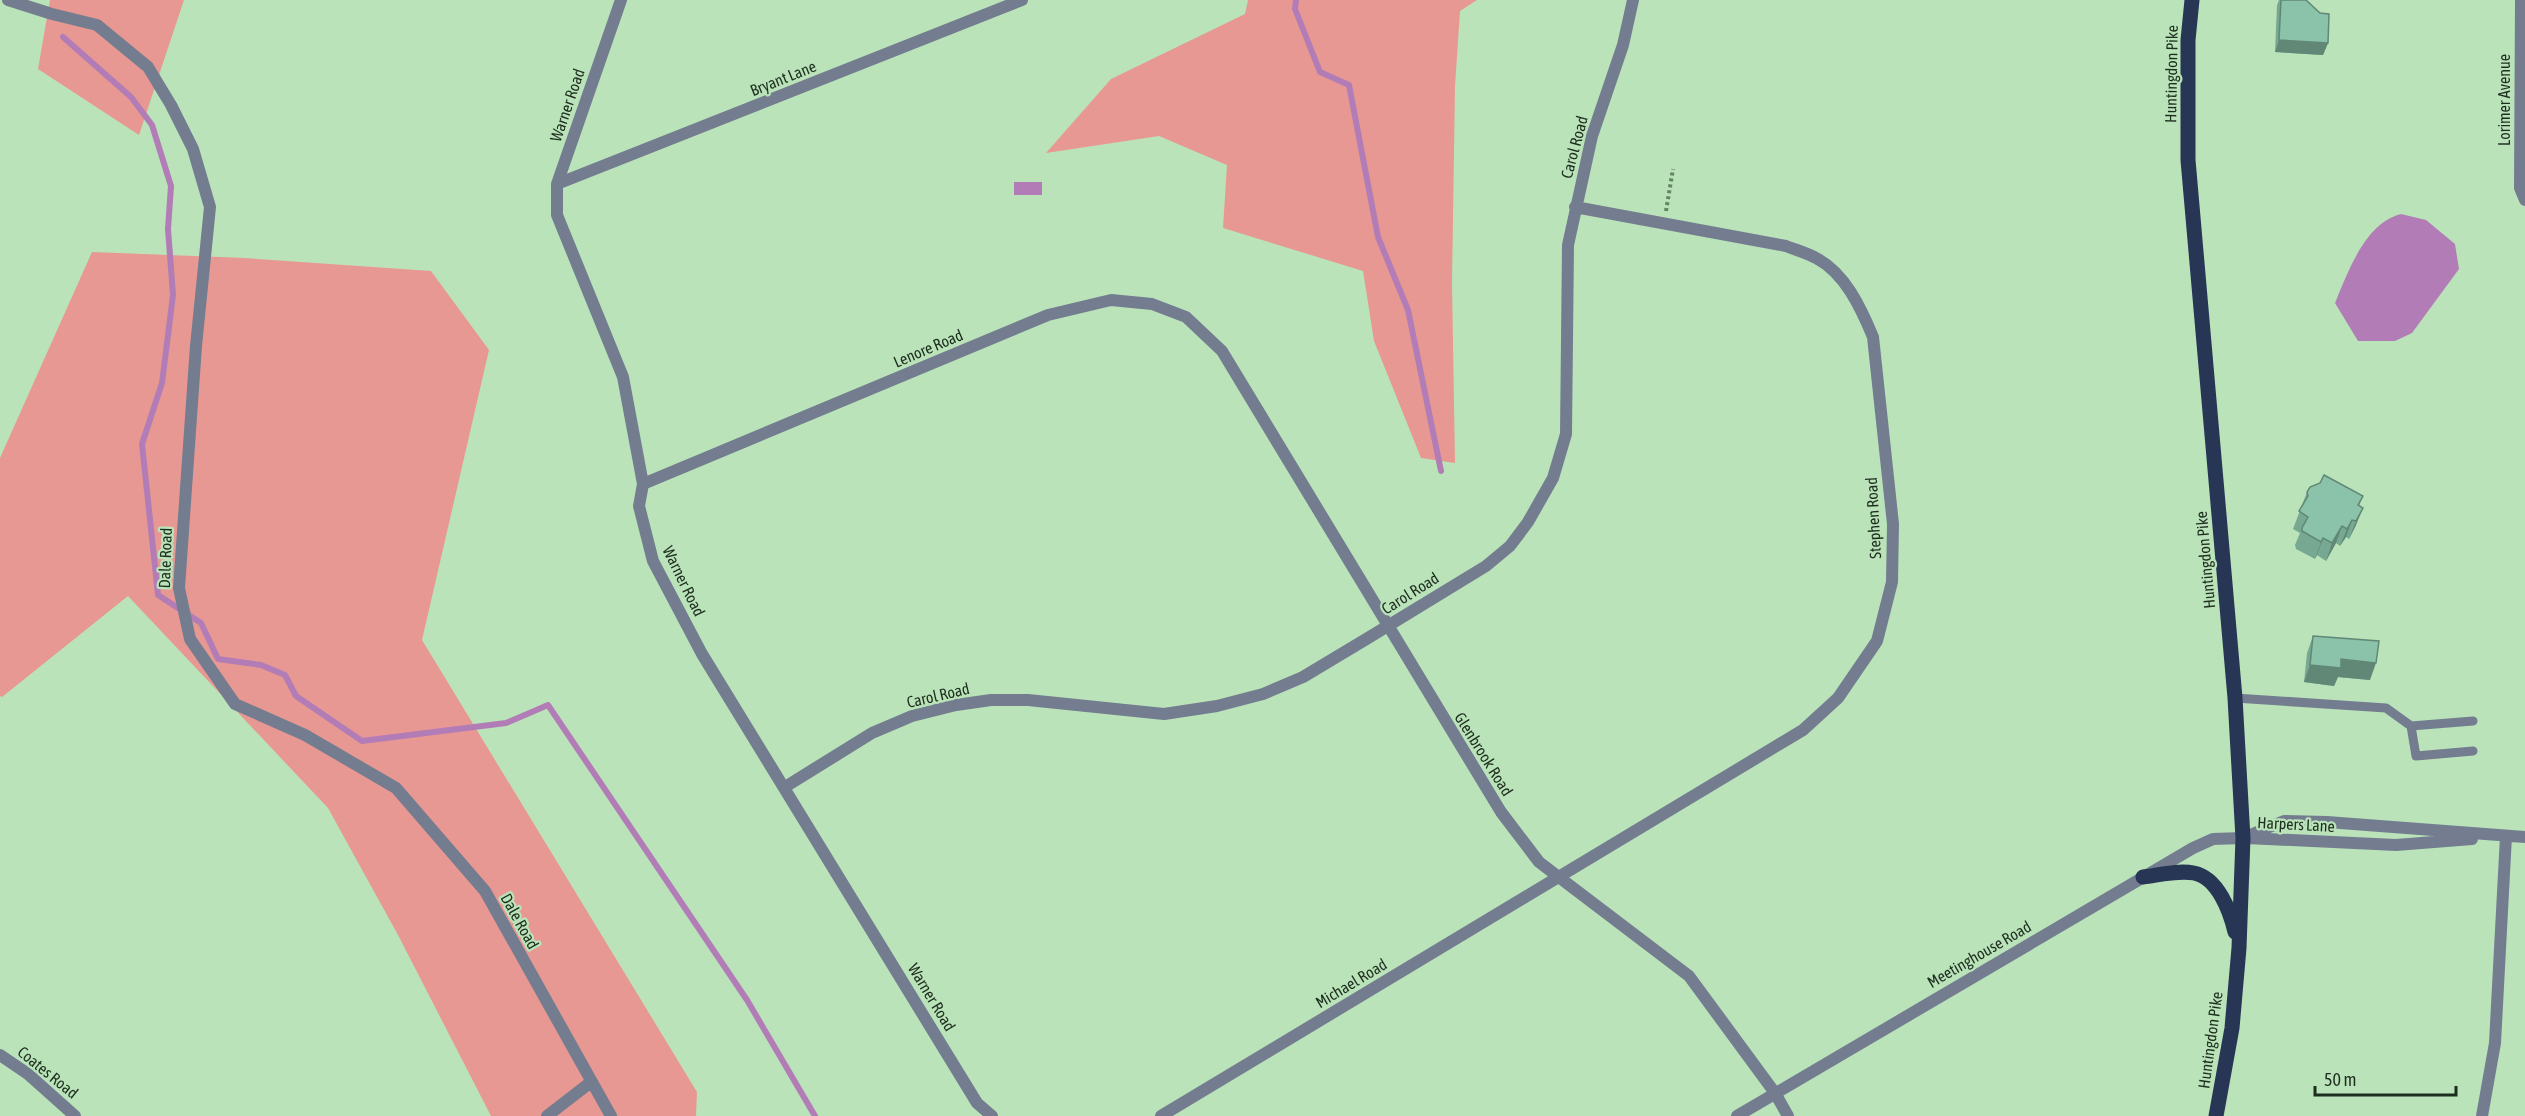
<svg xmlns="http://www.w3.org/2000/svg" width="2525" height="1116" viewBox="0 0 2525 1116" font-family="'Asap Condensed',sans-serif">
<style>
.green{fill:#e89892}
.water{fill:#b27db6}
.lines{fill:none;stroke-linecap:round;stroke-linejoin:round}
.stream{stroke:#b27db6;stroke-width:6}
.path{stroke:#678367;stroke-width:4;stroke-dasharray:3 3;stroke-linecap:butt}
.service{stroke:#747d90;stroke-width:9}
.minor{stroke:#747d90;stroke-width:12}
.tertiary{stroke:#747d90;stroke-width:12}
.primary{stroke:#273655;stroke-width:15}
.wall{fill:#77a891}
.shaded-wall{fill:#618876}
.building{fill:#8ac3a9;stroke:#618876;stroke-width:1.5}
.labels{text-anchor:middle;stroke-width:4.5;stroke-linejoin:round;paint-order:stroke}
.street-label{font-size:16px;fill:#1e2e1e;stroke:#bae3ba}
</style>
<rect width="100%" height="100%" fill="#bae3ba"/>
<path class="green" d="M50,0h134l-45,135 -101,-66z
M1248,0h229l-17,11 -5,75 -3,197 3,180 -34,-5 -47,-117 -11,-70 -140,-43 4,-63 -68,-29 -113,17 65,-74 134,-65z
M92,252l153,6 186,13 58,79 -67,290 275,452 -1,24h-205l-93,-181 -70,-127 -200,-212 -126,101 -2,-1v-238z"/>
<path class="water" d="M1014,182h28v13h-28z
M2401,214l25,6 29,24 4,25 -47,64 -17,8h-37l-23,-38c13,-31 30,-80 66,-89z"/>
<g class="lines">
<path class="stream" d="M1296,0l-1,9 25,63 29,13 29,152 30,73 33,161
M63,37l68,60 21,28 19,61 -3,43 5,66 -11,88 -20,61 16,151 43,28 17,36 43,6 24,10 11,21 66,45 144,-18 42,-18 199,295 68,116"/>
<path class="path" d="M1666,211l7,-42"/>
<path class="service" d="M2235,698l151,10 25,18 62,-5
M2411,726l5,30 57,-5"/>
<path class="minor" d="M8,0l44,14 45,11 51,42 23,38 22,44 17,58 -14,139 -17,242 11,51 45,65 70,31 91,53 89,103 126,225
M621,0l-64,184v31l66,162 20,107 -4,22 14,55 49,93 275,449 15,13
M2521,0l-1,188 5,12
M557,184l465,-184
M643,484l405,-169 63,-15 41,4 34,13 36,34 279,461 38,50 150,114 86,117 13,23
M785,787l87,-54 40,-17 44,-11 35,-5h37l136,14 53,-8 46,-12 40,-17 65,-39 118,-72 24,-20 18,-24 25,-44 13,-44 2,-189 24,-109 31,-91 10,-45
M2243,838l41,-17 43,1 198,15
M2246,838l150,7 76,-6
M0,1055l28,19 47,42
M547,1116l44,-34
M1161,1116l642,-386 35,-32 39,-57 15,-59 1,-58 -20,-187c-12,-29 -28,-64 -57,-79 -9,-5 -20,-8 -30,-12l-211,-39
M2482,1116l13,-73 11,-207"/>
<path class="tertiary" d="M1737,1116l456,-268 20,-9 30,-1"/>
<path class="primary" d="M2192,0l-4,40v120l47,538 8,140 -4,110 -7,80 -16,88
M2143,877c16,-2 35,-7 51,-4 24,5 36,38 41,59"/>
</g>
<path class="wall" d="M2279,0h27l22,43 -5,12 -48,-3 2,-47z
M2307,492l56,4 -4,10 -3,19 -7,14 -3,-2 -6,9 -4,-3 -10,18 -9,-6 -2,4 -19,-10 -1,-4 5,-12 -7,-4z
M2313,636l57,44 -32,-3 -4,9 -30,-4 3,-29z"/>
<path class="shaded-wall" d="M2279,40l49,3 -5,12 -48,-3z
M2363,508l-7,17 -7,14 7,-18z
M2352,520l-6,17 -6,9 7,-17z
M2342,526l-6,17 -10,18 6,-18z
M2323,538l-6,17 -2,4 6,-17z
M2341,659l35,4 -6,17 -32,-3 -4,9 -30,-4 6,-17z"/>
<path class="building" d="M2281,0h25l14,13 9,1 -1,29 -49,-3z
M2324,475l39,21 -5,9 5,3 -7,13 -4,-1 -5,9 -5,-3 -10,17 -9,-5 -2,4 -19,-11v-3l6,-11 -9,-6 9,-15 -1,-4 3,-5 10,-4z
M2313,636l66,5 -3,22 -35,-4v9l-31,-3z"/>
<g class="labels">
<g class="street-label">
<text transform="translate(2171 74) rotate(-89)" y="6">Huntingdon Pike</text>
<text transform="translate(783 78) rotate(-22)" y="6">Bryant Lane</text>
<text transform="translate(2504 100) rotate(-90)" y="6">Lorimer Avenue</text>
<text transform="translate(567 105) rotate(-71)" y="6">Warner Road</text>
<text transform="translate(1574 147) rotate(-75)" y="6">Carol Road</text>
<text transform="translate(928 348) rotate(-23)" y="6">Lenore Road</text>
<text transform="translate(1873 518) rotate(-93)" y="6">Stephen Road</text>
<text transform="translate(165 558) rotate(-88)" y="6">Dale Road</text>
<text transform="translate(2205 560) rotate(-95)" y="6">Huntingdon Pike</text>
<text transform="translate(684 581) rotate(64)" y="6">Warner Road</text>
<text transform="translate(1410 593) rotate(-32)" y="6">Carol Road</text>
<text transform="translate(938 695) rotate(-13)" y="6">Carol Road</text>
<text transform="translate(1484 754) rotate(58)" y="6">Glenbrook Road</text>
<text transform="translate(2296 824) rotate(3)" y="6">Harpers Lane</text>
<text transform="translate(520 921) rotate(61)" y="6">Dale Road</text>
<text transform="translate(1979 954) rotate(-30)" y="6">Meetinghouse Road</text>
<text transform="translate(1351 983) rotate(-31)" y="6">Michael Road</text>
<text transform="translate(932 997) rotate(59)" y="6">Warner Road</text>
<text transform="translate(2210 1040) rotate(-82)" y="6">Huntingdon Pike</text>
<text transform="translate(48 1072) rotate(39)" y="6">Coates Road</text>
</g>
</g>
<path d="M2315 1086v9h141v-9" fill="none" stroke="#1e2e1e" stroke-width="3"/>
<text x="2324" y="1086" font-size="18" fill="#1e2e1e" stroke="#bae3ba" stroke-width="4.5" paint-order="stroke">50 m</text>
</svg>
